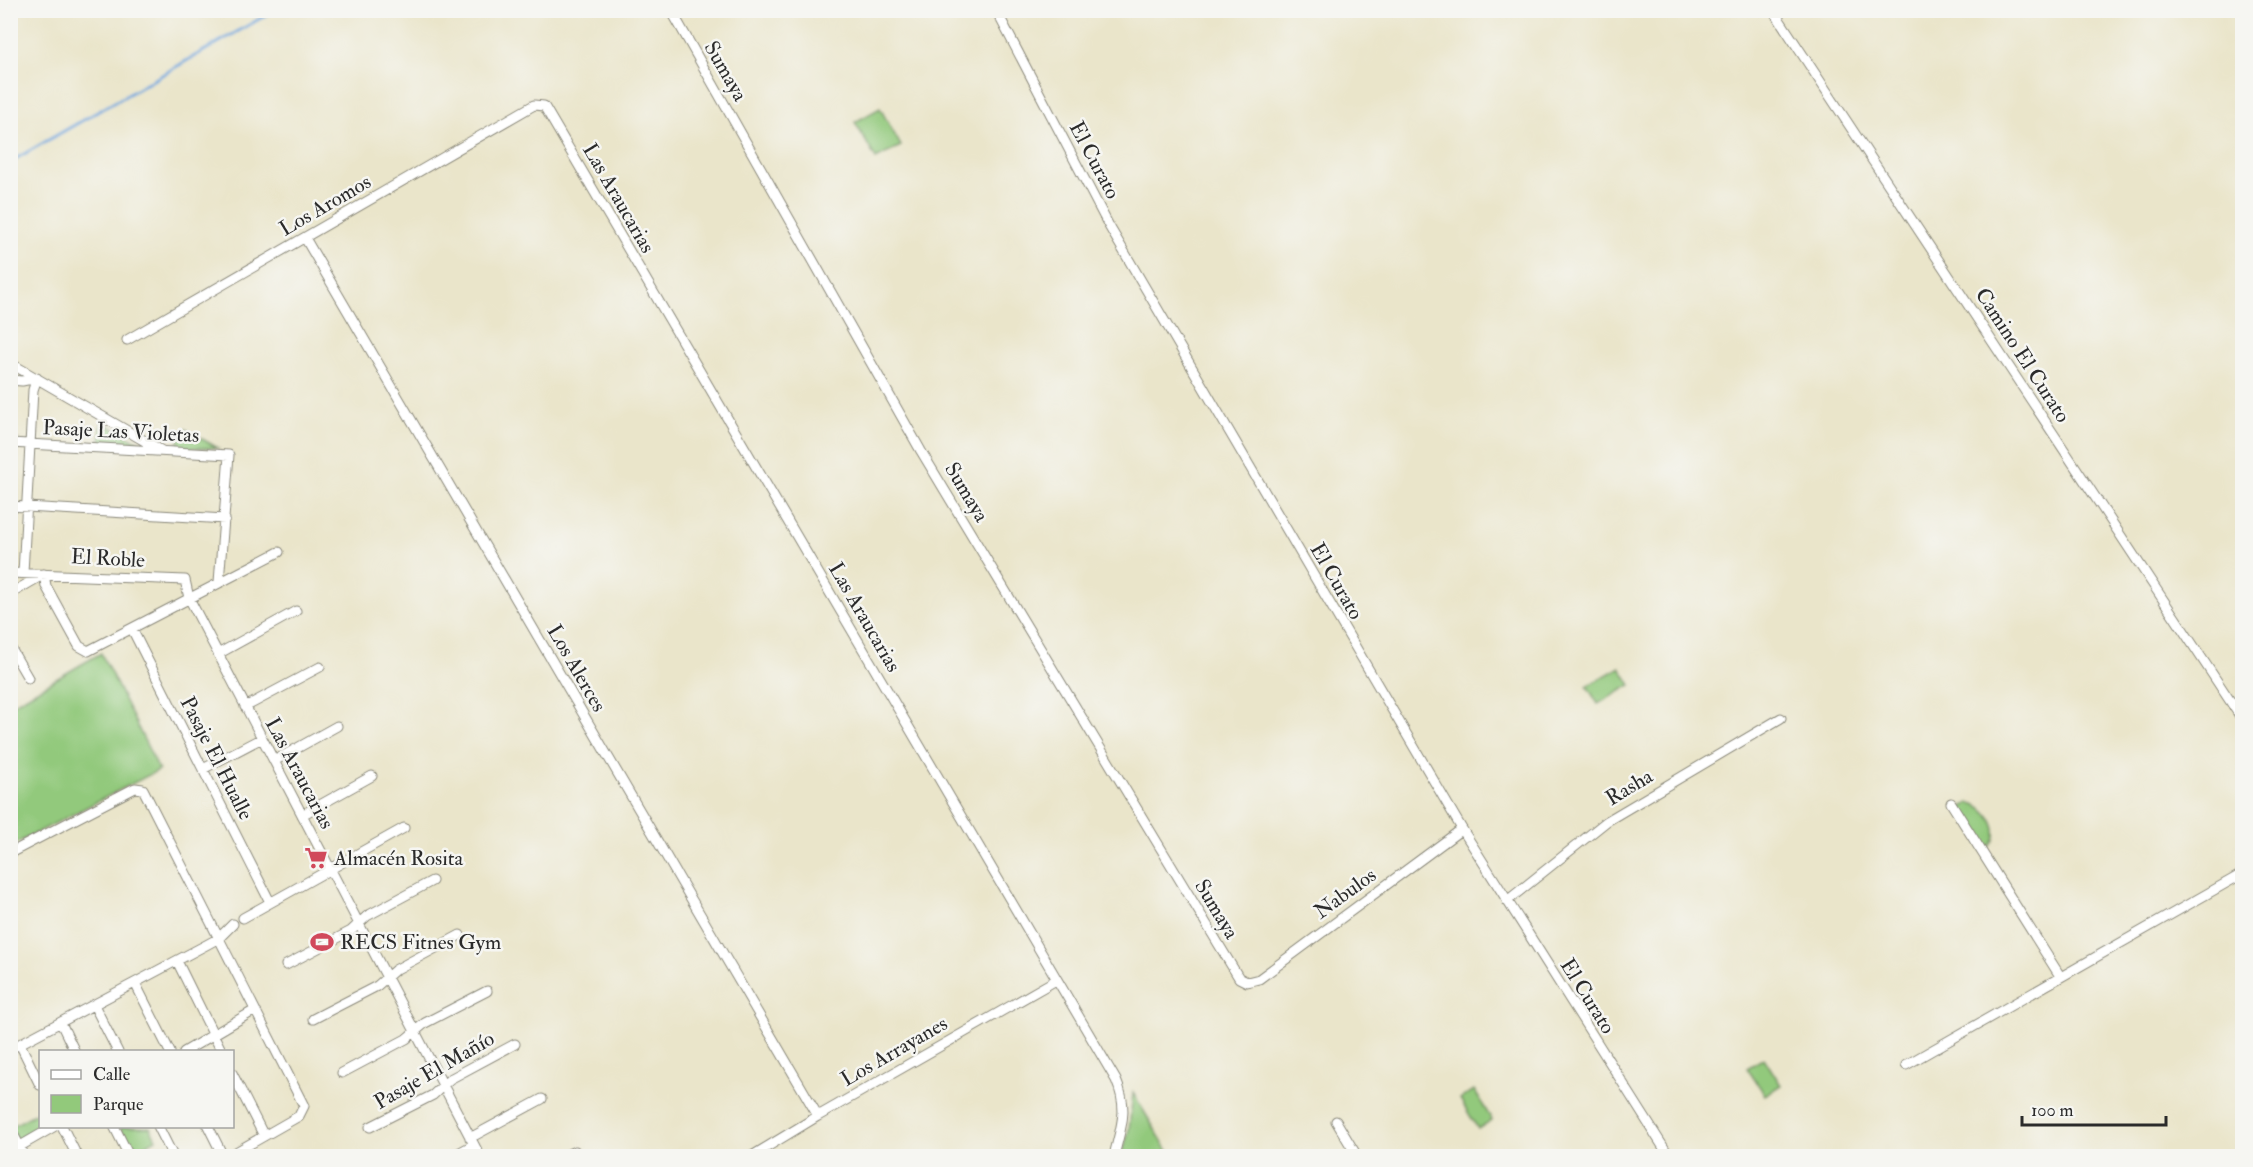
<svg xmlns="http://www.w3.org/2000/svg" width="2253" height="1167" viewBox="0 0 2253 1167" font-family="'IM FELL Double Pica',serif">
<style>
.green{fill:#92c97b;stroke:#5e7a53;stroke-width:1.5}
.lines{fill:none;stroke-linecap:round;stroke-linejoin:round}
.stream{stroke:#70a6dd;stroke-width:3}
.street-casing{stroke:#8a887a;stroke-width:11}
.street{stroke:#fff;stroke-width:9}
.labels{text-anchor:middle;stroke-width:5;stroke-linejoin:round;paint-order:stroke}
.street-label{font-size:21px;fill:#2b2b2b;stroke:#f6f6f2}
.poi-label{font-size:21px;fill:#2b2b2b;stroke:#f6f6f2;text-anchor:start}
</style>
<rect width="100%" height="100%" fill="#f6f6f2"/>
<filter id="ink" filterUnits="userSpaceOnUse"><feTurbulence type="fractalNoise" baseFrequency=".0167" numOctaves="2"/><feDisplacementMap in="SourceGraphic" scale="12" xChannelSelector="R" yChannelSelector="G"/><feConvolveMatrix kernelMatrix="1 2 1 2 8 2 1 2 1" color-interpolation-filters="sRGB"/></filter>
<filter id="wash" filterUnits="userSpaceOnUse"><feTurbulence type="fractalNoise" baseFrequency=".008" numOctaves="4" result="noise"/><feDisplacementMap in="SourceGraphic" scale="24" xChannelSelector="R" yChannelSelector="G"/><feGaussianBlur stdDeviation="1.35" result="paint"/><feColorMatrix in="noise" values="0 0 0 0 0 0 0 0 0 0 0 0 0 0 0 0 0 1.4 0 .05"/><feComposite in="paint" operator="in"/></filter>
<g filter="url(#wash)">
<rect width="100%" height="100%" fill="#eae5ca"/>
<path class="green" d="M880,108l21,38 -25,13 -21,-37z
M102,422l42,23 -44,-2z
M185,429l33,19h-43z
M101,653l58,117 -148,76v-141z
M1620,667l11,18 -33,19 -11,-18z
M1969,803c15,-1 40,32 17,46l-25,-41z
M1764,1058l17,27 -16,10 -18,-27z
M1474,1090l18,30 -14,9 -18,-30z
M1133,1093l38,63h-49l7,-27z
M40,1111v15l2,1 -31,17 -1,-17z
M120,1127h30l6,12 -23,13z"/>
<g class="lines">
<path class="stream" d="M10,162l265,-152"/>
</g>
</g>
<g filter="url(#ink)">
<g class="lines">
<g class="street-casing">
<path id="street" d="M671,10l250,441 318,527 8,4 12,-3 203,-150
M996,10l113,216 353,603 207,327
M1773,10l469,709
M305,238l513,878
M127,340l407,-235 10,1 572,974c13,30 5,46 -2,76
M10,363l152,88
M10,380l12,1 15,-3
M10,443l219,12 -10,127
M10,506l215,13
M10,573l175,7 4,18 291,558
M23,573l10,-183 4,-12
M10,594l34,-20 2,12 33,60 9,5 191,-99
M132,629l138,273
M10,647l18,31
M218,654l78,-43
M245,707l75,-40
M274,761l63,-35
M203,769l59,-31
M1951,803l109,173
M302,815l70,-39
M10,853l125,-65 8,1 161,317 -5,10 -70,40
M1507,901l100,-80 174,-103
M243,918l161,-90
M177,961l45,91
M286,965l65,-34 16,-15 65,-35
M135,983l35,69
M94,1005l24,47
M313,1019l64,-33 18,-16 65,-35
M61,1023l14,29
M20,1044l20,41
M10,1049l198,-105 11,-6 14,-14
M184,1052l71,-42
M1906,1065l336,-191
M232,1073l32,63
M342,1073l64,-34 19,-16 62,-32
M1336,1121l21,35
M62,1126l15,30
M114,1126l15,30
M158,1126l15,30
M208,1126l15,30
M370,1127l63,-32 17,-16 65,-35
M10,1128l15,28
M470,1138l72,-39
M10,1152l45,-26
M453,1156l20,-11
M564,1156l11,-5
M752,1156l66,-40 238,-136"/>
</g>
<use href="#street" class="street"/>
</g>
</g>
<defs>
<g id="supermarket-bare" transform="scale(1.8)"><path d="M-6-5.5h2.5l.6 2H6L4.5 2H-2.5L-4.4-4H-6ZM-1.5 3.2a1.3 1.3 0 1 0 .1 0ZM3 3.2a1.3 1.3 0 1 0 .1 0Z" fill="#d1495b" stroke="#f6f6f2" stroke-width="2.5" paint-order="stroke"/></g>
<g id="stadium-bare" transform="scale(1.8)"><path d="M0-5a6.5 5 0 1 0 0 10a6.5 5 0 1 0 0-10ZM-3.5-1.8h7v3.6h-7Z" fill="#d1495b" stroke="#f6f6f2" stroke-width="2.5" paint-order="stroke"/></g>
</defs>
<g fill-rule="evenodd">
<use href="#supermarket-bare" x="316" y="858"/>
<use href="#stadium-bare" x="322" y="942"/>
</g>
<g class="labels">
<g class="street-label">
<text transform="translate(726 71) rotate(60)" y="7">Sumaya</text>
<text transform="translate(1095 160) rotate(62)" y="7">El Curato</text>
<text transform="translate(619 198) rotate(60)" y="7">Las Araucarias</text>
<text transform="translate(325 205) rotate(-30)" y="7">Los Aromos</text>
<text transform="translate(2023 355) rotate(57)" y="7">Camino El Curato</text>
<text transform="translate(121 431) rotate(3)" y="7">Pasaje Las Violetas</text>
<text transform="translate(967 492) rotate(59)" y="7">Sumaya</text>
<text transform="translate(108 558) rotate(3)" y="7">El Roble</text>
<text transform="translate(1337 581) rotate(60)" y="7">El Curato</text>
<text transform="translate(865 617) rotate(60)" y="7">Las Araucarias</text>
<text transform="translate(577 668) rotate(60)" y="7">Los Alerces</text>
<text transform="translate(217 758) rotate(63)" y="7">Pasaje El Hualle</text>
<text transform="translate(300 773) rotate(62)" y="7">Las Araucarias</text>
<text transform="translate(1629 787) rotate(-31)" y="7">Rasha</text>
<text transform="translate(1345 893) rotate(-36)" y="7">Nabulos</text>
<text transform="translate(1217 909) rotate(59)" y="7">Sumaya</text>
<text transform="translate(1588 996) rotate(58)" y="7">El Curato</text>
<text transform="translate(894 1051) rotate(-30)" y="7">Los Arrayanes</text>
<text transform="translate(434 1070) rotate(-30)" y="7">Pasaje El Mañío</text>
</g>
<g class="poi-label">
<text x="334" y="865">Almacén Rosita</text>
<text x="340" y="949">RECS Fitnes Gym</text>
</g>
</g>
<rect width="2253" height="1167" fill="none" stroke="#f6f6f2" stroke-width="36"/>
<rect x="39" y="1050" width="195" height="78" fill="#f6f6f2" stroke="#a5a5a2" stroke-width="1.5"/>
<rect x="51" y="1070" width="30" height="9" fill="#ffffff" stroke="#a5a5a2" stroke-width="1.5"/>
<text x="93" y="1080" font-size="18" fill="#2b2b2b">Calle</text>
<rect x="51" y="1095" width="30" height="18" fill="#92c97b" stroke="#a5a5a2" stroke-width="1.5"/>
<text x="93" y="1110" font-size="18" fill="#2b2b2b">Parque</text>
<path d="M2022 1116v9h144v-9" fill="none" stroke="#2b2b2b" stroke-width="3"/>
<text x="2031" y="1116" font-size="18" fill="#2b2b2b" stroke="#f6f6f2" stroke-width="4.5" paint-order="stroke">100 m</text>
</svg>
